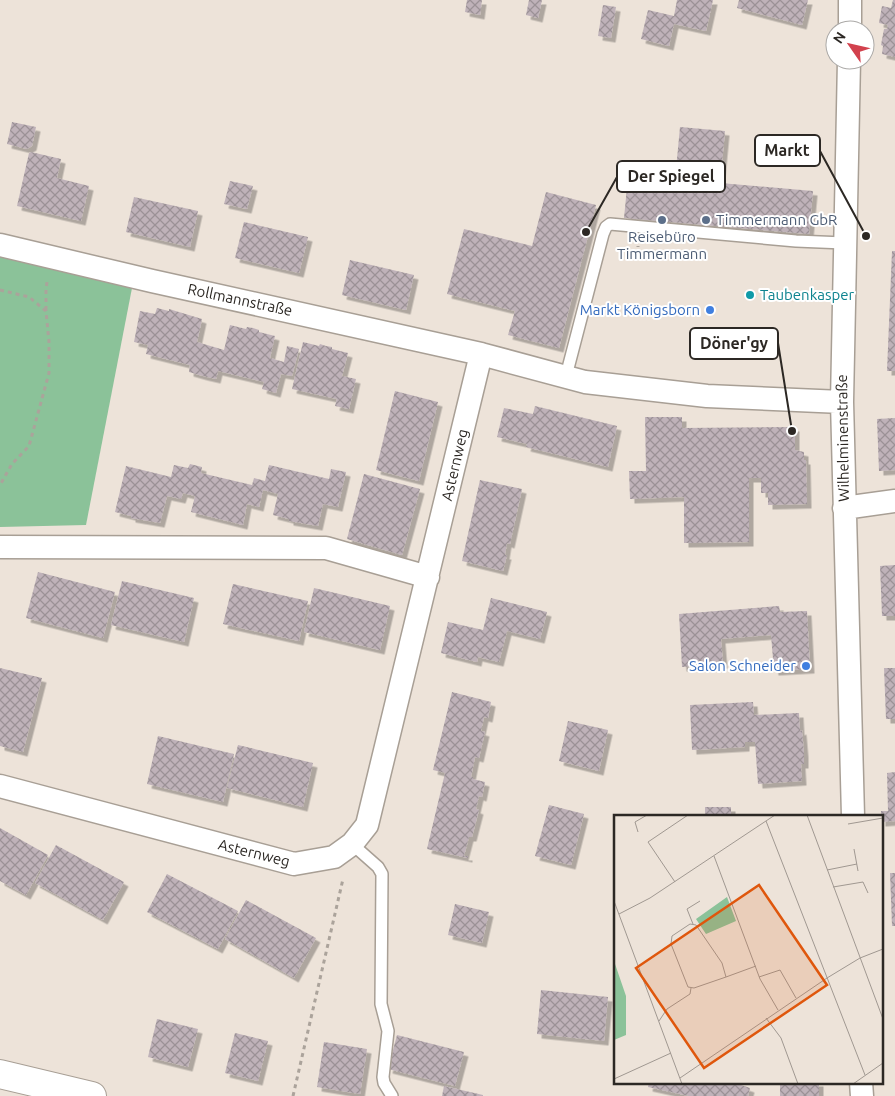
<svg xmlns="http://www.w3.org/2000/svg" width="895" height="1096" viewBox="0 0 895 1096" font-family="Ubuntu,sans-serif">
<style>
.green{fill:#8bc299}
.building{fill:url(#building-cross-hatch);filter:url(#shadow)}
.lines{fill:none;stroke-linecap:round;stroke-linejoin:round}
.lane-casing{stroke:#a89f95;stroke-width:14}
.street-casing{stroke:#a89f95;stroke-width:25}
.secondary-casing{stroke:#a89f95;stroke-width:30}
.path{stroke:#aba39b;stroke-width:3;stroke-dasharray:4 4;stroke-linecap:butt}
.lane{stroke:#fff;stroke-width:11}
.street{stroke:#fff;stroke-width:22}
.secondary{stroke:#fff;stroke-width:28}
.service-dot{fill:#5c6f8a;stroke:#fff;stroke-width:2}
.culture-dot{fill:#0f9aa8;stroke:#fff;stroke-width:2}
.shop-dot{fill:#3f7fe0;stroke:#fff;stroke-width:2}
.labels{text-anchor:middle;stroke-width:4;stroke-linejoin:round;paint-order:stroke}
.service-label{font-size:15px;fill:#4e5e75;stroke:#fff;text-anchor:start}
.culture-label{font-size:15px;fill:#0d838f;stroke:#fff;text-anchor:start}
.street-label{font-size:15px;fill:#2c2824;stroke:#fff}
.shop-label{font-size:15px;fill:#366cbe;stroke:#fff;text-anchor:end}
.inset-road{fill:none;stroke:#a09891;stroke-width:1}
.view{fill:#df570d;fill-opacity:0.15;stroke:#df570d;stroke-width:2.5}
.inset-edge{fill:none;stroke:#2c2824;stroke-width:2.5}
.leader{fill:none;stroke:#2c2824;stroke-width:2}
.callout-dot{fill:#2c2824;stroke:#fff;stroke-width:2}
.callout{fill:#fff;stroke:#2c2824;stroke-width:2}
.callout-label{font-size:16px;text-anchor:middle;font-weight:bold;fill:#2c2824}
</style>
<defs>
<pattern id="building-cross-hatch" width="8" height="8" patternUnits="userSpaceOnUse" patternTransform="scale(1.25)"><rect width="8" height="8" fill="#bfb2b9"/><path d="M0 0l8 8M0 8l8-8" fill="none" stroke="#9b9196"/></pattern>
<filter id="shadow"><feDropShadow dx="4.5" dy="4.5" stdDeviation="0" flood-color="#0004"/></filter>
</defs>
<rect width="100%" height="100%" fill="#ede3d9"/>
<path class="green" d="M0,257l132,31 -46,237 -86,2z"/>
<path class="building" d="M467,0h15l-2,15 -15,-3z
M529,0h13l-4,18 -12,-3z
M677,0h36l-7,31 -32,-7 -5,22 -28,-7 7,-29 26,6z
M739,0h69l-6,25 -65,-17z
M893,0h2v57l-13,-3 1,-8 -2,-1 3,-16h3l1,-4 -9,-2 3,-17 9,2z
M603,5l13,2 -5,31 -13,-2z
M12,122l24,5 -4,19 -5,3 -20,-5z
M680,127l45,4 -5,52 93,8 -4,43 -185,-16 4,-41 47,3z
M31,152l30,7 -4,19 32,8 -8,35 -64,-15 12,-53z
M230,181l23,5 -6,23 -23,-5z
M546,192l50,13 -37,143 -51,-13 7,-24 -68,-17 17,-65 68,17z
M134,197l64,14 -8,36 -64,-15z
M244,222l64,15 -9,36 -64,-15z
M892,251h3v120h-8z
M350,260l64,15 -8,35 -64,-15z
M157,308l12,3v-2l33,10 -5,23 27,8 6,-25 16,4 1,-2 6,1 6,2v2l16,4 -5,22 14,4 3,-16 12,3 -7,27 -11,-2 -5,19 -14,-4 2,-7 -46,-11 -2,8 -13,-3 -14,-4 1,-7 -44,-11 2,-9 -14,-3 6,-31 15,3z
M303,342l16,4 1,-2 6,2 6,1v2l16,4 -6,23 14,3 -7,30 -14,-3 2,-7 -45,-10z
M395,391l43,11 -19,79 -43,-11z
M535,406l82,20 -9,41 -82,-20 1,-3 -30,-7 7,-29 29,6z
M645,417h37v11l113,-1v23l9,2v8h2l1,44 -39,1v-12h-7v-15h-12v64l-65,1v-46l-54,2 -1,-28h17z
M895,418v52l-16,1 -2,-52z
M190,464l12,3 -1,6 51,12 2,-7 11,3 4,-16 60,14 2,-10 15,3 -8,35 -15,-3 -5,22 -29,-5v-2l-16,-4 5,-21 -15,-4 -4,17 -12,-3 -4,21 -52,-13 4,-16 -12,-3 -2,6 -14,-3 -7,27 -29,-5v-2l-16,-4 11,-46 45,11 3,-12 14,3z
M364,474l56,15 -18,66 -55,-16z
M480,480l42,9 -12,55 -3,-1 -2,12h2l-4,16 -41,-10z
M895,565v51h-13l-2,-50z
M38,572l77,20 -12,46 -77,-20z
M122,581l72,17 -10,44 -73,-17z
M233,584l75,17 -9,40 -76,-17z
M314,588l76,18 -10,44 -76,-18z
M491,598l56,14 -7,27 -33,-8 -8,31 -21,-5 -1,5 -36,-9 7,-31 35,8z
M779,606l1,6 27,-1 3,58 -36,2 -3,-36 -50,4 2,25 -41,3 -3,-53z
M0,668l42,10 -19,74 -23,-6z
M884,668h11v51h-9z
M452,692l39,10 -3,16 -4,-1 -3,14 4,1 -6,26 -4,-1 -4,20h2v2l12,3 -3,15 -3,-1 -3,13 3,1 -7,27h-3l-5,19h4v2l-41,-9 18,-76 -12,-3z
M753,702l1,13 45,-2 1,18 2,-1 2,23v11h-3l1,17 -44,3 -3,-42h-10v5l-53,3 -2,-45z
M568,721l40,9 -9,41 -40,-10z
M158,736l76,18 -11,48 -76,-18z
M238,745l75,18 -10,44 -76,-19z
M895,772v49l-14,1v-11h7l-1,-38z
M549,805l35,9 -13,51 -36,-9z
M705,807h26v9h-26z
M0,828l48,27 -22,40 -26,-14z
M56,845l68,37 -21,38 -68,-37z
M890,873h5v53h-3z
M167,874l71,37 -20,38 -71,-37z
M246,900l70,38 -22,40 -69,-39z
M455,904l34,8 -7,31 -34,-8z
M541,990l67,7 -4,44 -67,-7z
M157,1019l41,10 -10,38 -40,-10z
M235,1033l33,8 -10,40 -33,-8z
M397,1035l67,17 -9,34 -67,-17z
M324,1042l43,7 -7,45 -43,-7z
M649,1082h93l-1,3 9,3 -2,8h-59l-41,-9z
M780,1082h39v14h-39z
M444,1086l39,9v1h-41z"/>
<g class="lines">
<g class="lane-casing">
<path id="lane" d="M566,376l37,-142 3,-7 4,-3 186,17 48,2
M352,844l26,23 4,7 -1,130 7,27 -5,46 1,6 8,13"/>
</g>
<g class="street-casing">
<path id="street" d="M850,30v-30
M849,60l-7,342 11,414
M0,245l152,36 329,73 104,28 122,14 135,6
M844,508l51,-7
M0,547l326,1 102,29
M0,786l294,78 40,-7 18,-13 15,-19 114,-471
M861,1082l1,14"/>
</g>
<g class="secondary-casing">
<path id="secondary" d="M0,1074l92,22"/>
</g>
<path class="path" d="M638,255v-9
M0,290l29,7 17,14 3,31v31l-20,73 -17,18 -12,21
M46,310v-20l1,-8
M293,1096l50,-217"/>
<use href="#lane" class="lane"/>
<use href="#street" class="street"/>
<use href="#secondary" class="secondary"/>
</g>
<g class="service-dot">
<circle cx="662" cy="220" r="5"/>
<circle cx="706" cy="220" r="5"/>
</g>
<circle class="culture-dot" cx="750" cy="295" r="5"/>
<g class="shop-dot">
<circle cx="710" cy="310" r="5"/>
<circle cx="806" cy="666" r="5"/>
</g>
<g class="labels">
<g class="service-label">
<text x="716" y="225">Timmermann GbR</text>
<text x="662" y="242" text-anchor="middle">Reisebüro<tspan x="662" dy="17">Timmermann</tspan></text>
</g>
<g class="culture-label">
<text x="760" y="300">Taubenkasper</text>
</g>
<g class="street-label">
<text transform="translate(240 300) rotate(12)" y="5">Rollmannstraße</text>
<text transform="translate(843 438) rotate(-91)" y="5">Wilhelminenstraße</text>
<text transform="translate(455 465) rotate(-77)" y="5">Asternweg</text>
<text transform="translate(254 853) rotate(14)" y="5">Asternweg</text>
</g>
<g class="shop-label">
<text x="700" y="315">Markt Königsborn</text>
<text x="796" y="671">Salon Schneider</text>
</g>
</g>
<g transform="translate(614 815)">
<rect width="269" height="269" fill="#ede3d9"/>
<path d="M113,82l9,24 -30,13 -10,-15zM0,146l12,35v39l-12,5z" fill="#8bc299"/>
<path class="inset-road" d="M193,0l76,204M152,6l99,254M234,9l35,-6 -1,-3M24,17l-3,-10 12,-7M240,34l4,22M100,41l46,123 18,31M213,55l30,-6M61,67l-27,-40 40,-27M219,72l30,-5 5,11M0,86l68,183M5,99l31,-16 125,-83M79,109l-6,-15 13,-8M112,162l-4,-14 -26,-38 -6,-1 -18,12 -1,8 17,43 6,1 32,-11 30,-11M145,162l21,-7 16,28M152,203l15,20 17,46M45,206l8,-12 23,-15 1,-6M66,263l147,-100 33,-20 23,-9M0,264l57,-26M239,269l30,-21"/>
<path class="view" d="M145,70l68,100 -123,83 -68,-100z"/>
<rect width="269" height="269" class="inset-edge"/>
</g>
<path class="leader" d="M866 236L820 151M586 232L617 177M792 431L778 343"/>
<g class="callout-dot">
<circle cx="866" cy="236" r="5"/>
<circle cx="586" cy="232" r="5"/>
<circle cx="792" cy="431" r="5"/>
</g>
<g class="callout">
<rect x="755" y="135" width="65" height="31" rx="5"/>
<rect x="617" y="161" width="108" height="31" rx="5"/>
<rect x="690" y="328" width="88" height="31" rx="5"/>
</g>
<g class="callout-label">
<text x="787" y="156">Markt</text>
<text x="671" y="182">Der Spiegel</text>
<text x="734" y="349">Döner'gy</text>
</g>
<g transform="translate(850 45) rotate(304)"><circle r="24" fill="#ffffff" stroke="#aba9a7"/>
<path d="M0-4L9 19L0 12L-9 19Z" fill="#d2414d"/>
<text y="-8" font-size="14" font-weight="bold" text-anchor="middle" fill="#2c2824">N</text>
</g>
</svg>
